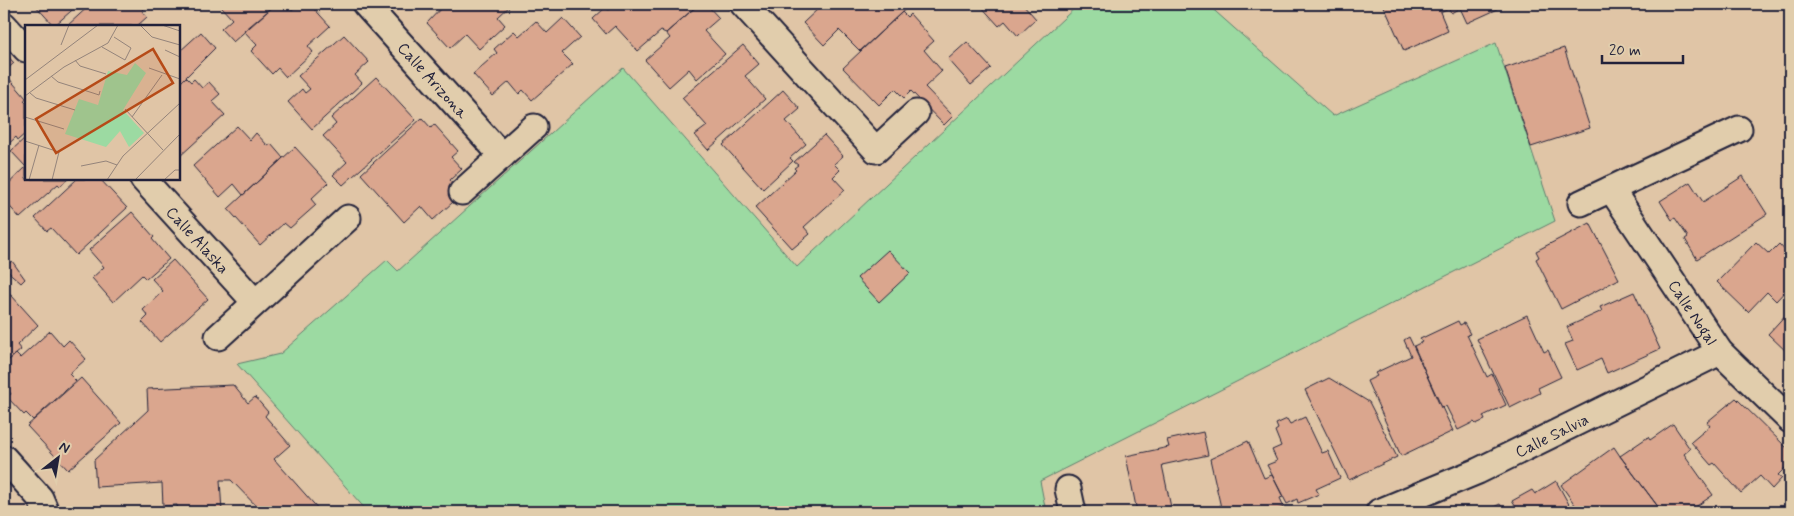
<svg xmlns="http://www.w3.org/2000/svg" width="1794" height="516" viewBox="0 0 1794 516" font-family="Mynerve,sans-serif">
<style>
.green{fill:#9cdaa2;stroke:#5f7e6e}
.building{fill:#daa68e;stroke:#22223b}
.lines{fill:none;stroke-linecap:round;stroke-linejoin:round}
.minor-casing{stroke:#22223b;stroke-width:29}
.minor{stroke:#e1cdac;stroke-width:25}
.labels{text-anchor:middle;stroke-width:4.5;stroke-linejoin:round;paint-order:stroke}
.street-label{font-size:16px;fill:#22223b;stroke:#e1cdac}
.inset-road{fill:none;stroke:#94847b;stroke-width:1}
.view{fill:#b64b18;fill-opacity:0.15;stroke:#b64b18;stroke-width:2.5}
.inset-edge{fill:none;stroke:#22223b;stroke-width:2.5}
</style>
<rect width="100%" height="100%" fill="#e0c5a6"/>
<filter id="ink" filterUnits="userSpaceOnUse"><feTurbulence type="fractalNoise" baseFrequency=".02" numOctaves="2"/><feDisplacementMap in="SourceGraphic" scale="10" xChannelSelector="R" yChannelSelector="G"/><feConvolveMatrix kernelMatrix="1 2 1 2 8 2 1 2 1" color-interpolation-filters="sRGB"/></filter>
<g filter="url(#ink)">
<path class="green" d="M1079,4h128l126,112 163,-73 59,178 -515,260 6,31h-678l-131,-148 43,-10 107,-94 11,11 225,-203 174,199z"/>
<path class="building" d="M34,4h45l-25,22z
M91,4h54l2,2 -5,5 5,6 -10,9h-70z
M224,4h52l-43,38 -12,-13 11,-10 -11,-12z
M276,4h10l6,6 7,-6h11l20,22 -22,20 5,6 -27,25 -8,-9 -6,6 -21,-23 6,-6 -13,-14z
M445,4h67l-14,13 7,8 -26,24 -14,-15 -15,14 -23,-25z
M607,4h92l-33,29 -5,-2 -23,20 -23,-25 -9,8 -13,-15 13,-12 2,3 3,-2z
M699,4h7l13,14 -15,13 21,23 -28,25 -8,-10 -20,18 -24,-27 25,-22 -4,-5z
M818,4l81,1 12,-1 -51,47 -21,-21 -15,15 -21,-22 17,-16z
M979,4h44l13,15 -18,17 -13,-15 -6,5z
M1383,4h64l2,4 -9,4 8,19 -44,20z
M1447,4h62l-42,19 -7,-15 -9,5z
M902,12l5,5 3,-3 24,27 -10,9 18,21 -17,16 28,29 -9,9 -33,-34 -7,7 -9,-9 -16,16 -36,-37z
M563,18l17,19 -18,16 11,11 -41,36 -9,-10 -4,4 -10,-12 -16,14 -20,-22 24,-21 -3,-4 20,-18 5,5 17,-15 11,12z
M201,32l14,16 -36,36v-32z
M344,35l25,27 -14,13 7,8 -50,46 -24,-27 14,-13 3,4 5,-4 -12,-13z
M967,42l24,26 -20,17 -23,-26z
M743,45l16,19 -14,12 20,23 -57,51 -13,-15 12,-9 -25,-28z
M1564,48l26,80 -59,19 -26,-79z
M4,52l10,11 -10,9z
M7,76l19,22 -2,3 2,2v30l-8,7 -2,-3 -12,11v-69z
M186,77l5,5 3,-3 8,9 7,-6 11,12 -8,7 13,14 -46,42v-73z
M376,77l40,43 -73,65 -10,-10 14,-13 -24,-26 13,-12 -5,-6z
M783,90l17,19 -14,12 20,23 -16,14 3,3 -30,28 -40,-44z
M422,118l9,10 3,-4 24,27 -7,6 11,12 -12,11 12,14 -29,26 -12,-14 -17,16 -43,-48z
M237,126l13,14 6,-7 12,13 3,-2 12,14 -40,37 -9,-11 -14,13 -27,-31z
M824,135l19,21 -9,8 6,6 -7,7 12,13 -41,37 6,7 -18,15 -37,-41 41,-38 -2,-2 4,-3 -4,-3z
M26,137v30l-15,-16z
M295,147l33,36 -17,16 5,6 -26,23 -6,-5 -24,22 -32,-36z
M26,167v12h42l-8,7 -2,-2 -38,34 -16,-18v-12z
M1743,176l24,38 -70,45 -12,-20 3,-2 -13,-19 -3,2 -12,-19 30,-19 13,20z
M77,179h23l27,29 -51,47 -25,-27 -4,3 -12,-13z
M132,212l22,25 -2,2 17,20 -23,20 -4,-4 -29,27 -21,-24 12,-11 -15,-17z
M1590,223l29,56 -58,30 -25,-50 3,-2 -3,-6z
M1756,242l13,12 10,-10 11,12v30l-14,15 -9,-9 -19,20 -31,-30z
M888,250l22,23 -31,29 -22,-24z
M173,260l35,39 -48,43 -18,-20 6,-6 -5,-6 20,-19 -11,-12z
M12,261l13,18 -4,4 -17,-15z
M4,291l8,5 26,29 -21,20 4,5 -17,14z
M1634,292l26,57 -53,24 -6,-14 -24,11 -12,-26 8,-3 -6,-14 35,-16 -2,-4z
M1790,310v45l-22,-21z
M1527,315l17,37 4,-2 13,27 -23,11 2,5 -30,15 -33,-69z
M1458,321l2,4 4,-2 6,11 -3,1 20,42 5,-3 14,31 -23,11 2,4 -9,4 -2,-2 -16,8 -12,-24 -5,2 -27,-62 8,-4 -2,-3z
M50,331l13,15 6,-6 17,19 -17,15 7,7 -43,39 -7,-7 -2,2 -17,-18 4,-3 -7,-10v-20l12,-10 4,4z
M1409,337l44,94 -52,25 -34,-75 10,-5 -2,-3 36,-17 -7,-16z
M81,378l40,45 -53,47 -41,-44z
M1329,378l40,24 28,55 -48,23 -44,-90z
M233,385l15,18 7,-6 13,15 -3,4 25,29 -16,14 47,53h-59l-31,-32h-11l2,32h-44l-1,-7 -14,1 -1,-23 -66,4 -2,-27 54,-50 -1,-21z
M1736,398l54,53v12l-12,12 4,3 -10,11 -12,-13 -19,17 -27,-30 -3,2 -20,-23 19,-16 -3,-4z
M1305,417l17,36 6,-2 12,27 -24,11 3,5 -21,9 -1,-4 -10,5 -20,-39 10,-4 -5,-11 9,-4 -6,-15 3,-2 -2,-5 11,-5 3,5z
M1673,424l17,25 -6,5 29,41 -25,17h-26l-42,-56 28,-19 2,3z
M1203,432l5,23 -46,10 10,47h-35l-11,-56 43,-9 -2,-7z
M1248,441l16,37 8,-3 11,22 -3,1 4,9 -13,5h-49l-12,-53z
M1614,447l6,9 42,56h-82l-19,-27z
M1556,481l15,27 -3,2 1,2h-50l-7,-11 20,-11 3,4z
M1500,504l5,8h-22z"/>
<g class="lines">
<g class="minor-casing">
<g id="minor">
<path id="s1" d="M365,4l137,152"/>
<path d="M743,4l133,146 40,-37"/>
<path d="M4,25l22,24"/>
<path id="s2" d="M143,179l111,122"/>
<path id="s3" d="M1611,189l109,163 70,68"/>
<path d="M462,192l72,-65"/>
<path d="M1581,203l158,-74"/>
<path d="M218,337l130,-119"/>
<path d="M4,458l36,40 6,14"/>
<path d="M1068,489l5,23"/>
<path id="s4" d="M1379,512l99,-41 242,-119"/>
</g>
</g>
<use href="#minor" class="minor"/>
</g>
</g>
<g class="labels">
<g class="street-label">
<text dy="6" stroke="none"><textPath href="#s1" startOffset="102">Calle Arizona</textPath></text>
<text dy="6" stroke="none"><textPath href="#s2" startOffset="82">Calle Alaska</textPath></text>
<text dy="6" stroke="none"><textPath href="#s3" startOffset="148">Calle Nogal</textPath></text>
<text dy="6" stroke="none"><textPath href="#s4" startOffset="189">Calle Salvia</textPath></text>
</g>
</g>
<g transform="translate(25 25)">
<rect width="155" height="155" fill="#e0c5a6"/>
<path d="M110,38l11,10 -23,37 21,23 -15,14 -9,-16 -14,16 -41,-13 14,-35 19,6 10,-34 19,4z" fill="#9cdaa2"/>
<path class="inset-road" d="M115,0l12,12 28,8M137,0l18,6M36,20l8,-20M77,22l23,13 6,-12 -17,-11M140,25l15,7M50,35l5,6 26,8M124,43l31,11M26,51l7,6 35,11 6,2 1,-4M0,55l73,-55M5,68l6,5 39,12M0,71l39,-29 44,-24 10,-18M100,84l38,41M0,92l39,12M107,92l30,-42M0,116l34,11 -7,28M56,141l25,-5 11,4M4,155l10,-35M82,155l16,-24 57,-53M110,155l45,-46M139,155l11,-10h5"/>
<path class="view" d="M128,24l20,34 -117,70 -20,-34z"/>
<rect width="155" height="155" class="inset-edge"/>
</g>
<rect width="1794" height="516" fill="none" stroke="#e1cdac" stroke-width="20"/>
<rect x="10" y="10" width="1774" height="496" fill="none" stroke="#22223b" stroke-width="2" filter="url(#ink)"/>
<g transform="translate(58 458) rotate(31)" stroke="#e1cdac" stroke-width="4" paint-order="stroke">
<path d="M0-4L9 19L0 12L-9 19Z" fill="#22223b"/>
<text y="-8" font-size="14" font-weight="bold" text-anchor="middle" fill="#22223b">N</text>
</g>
<path d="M1602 55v8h81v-8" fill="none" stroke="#22223b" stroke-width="2.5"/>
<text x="1609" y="55" font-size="15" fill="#22223b" stroke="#e1cdac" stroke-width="4" paint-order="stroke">20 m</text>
</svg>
